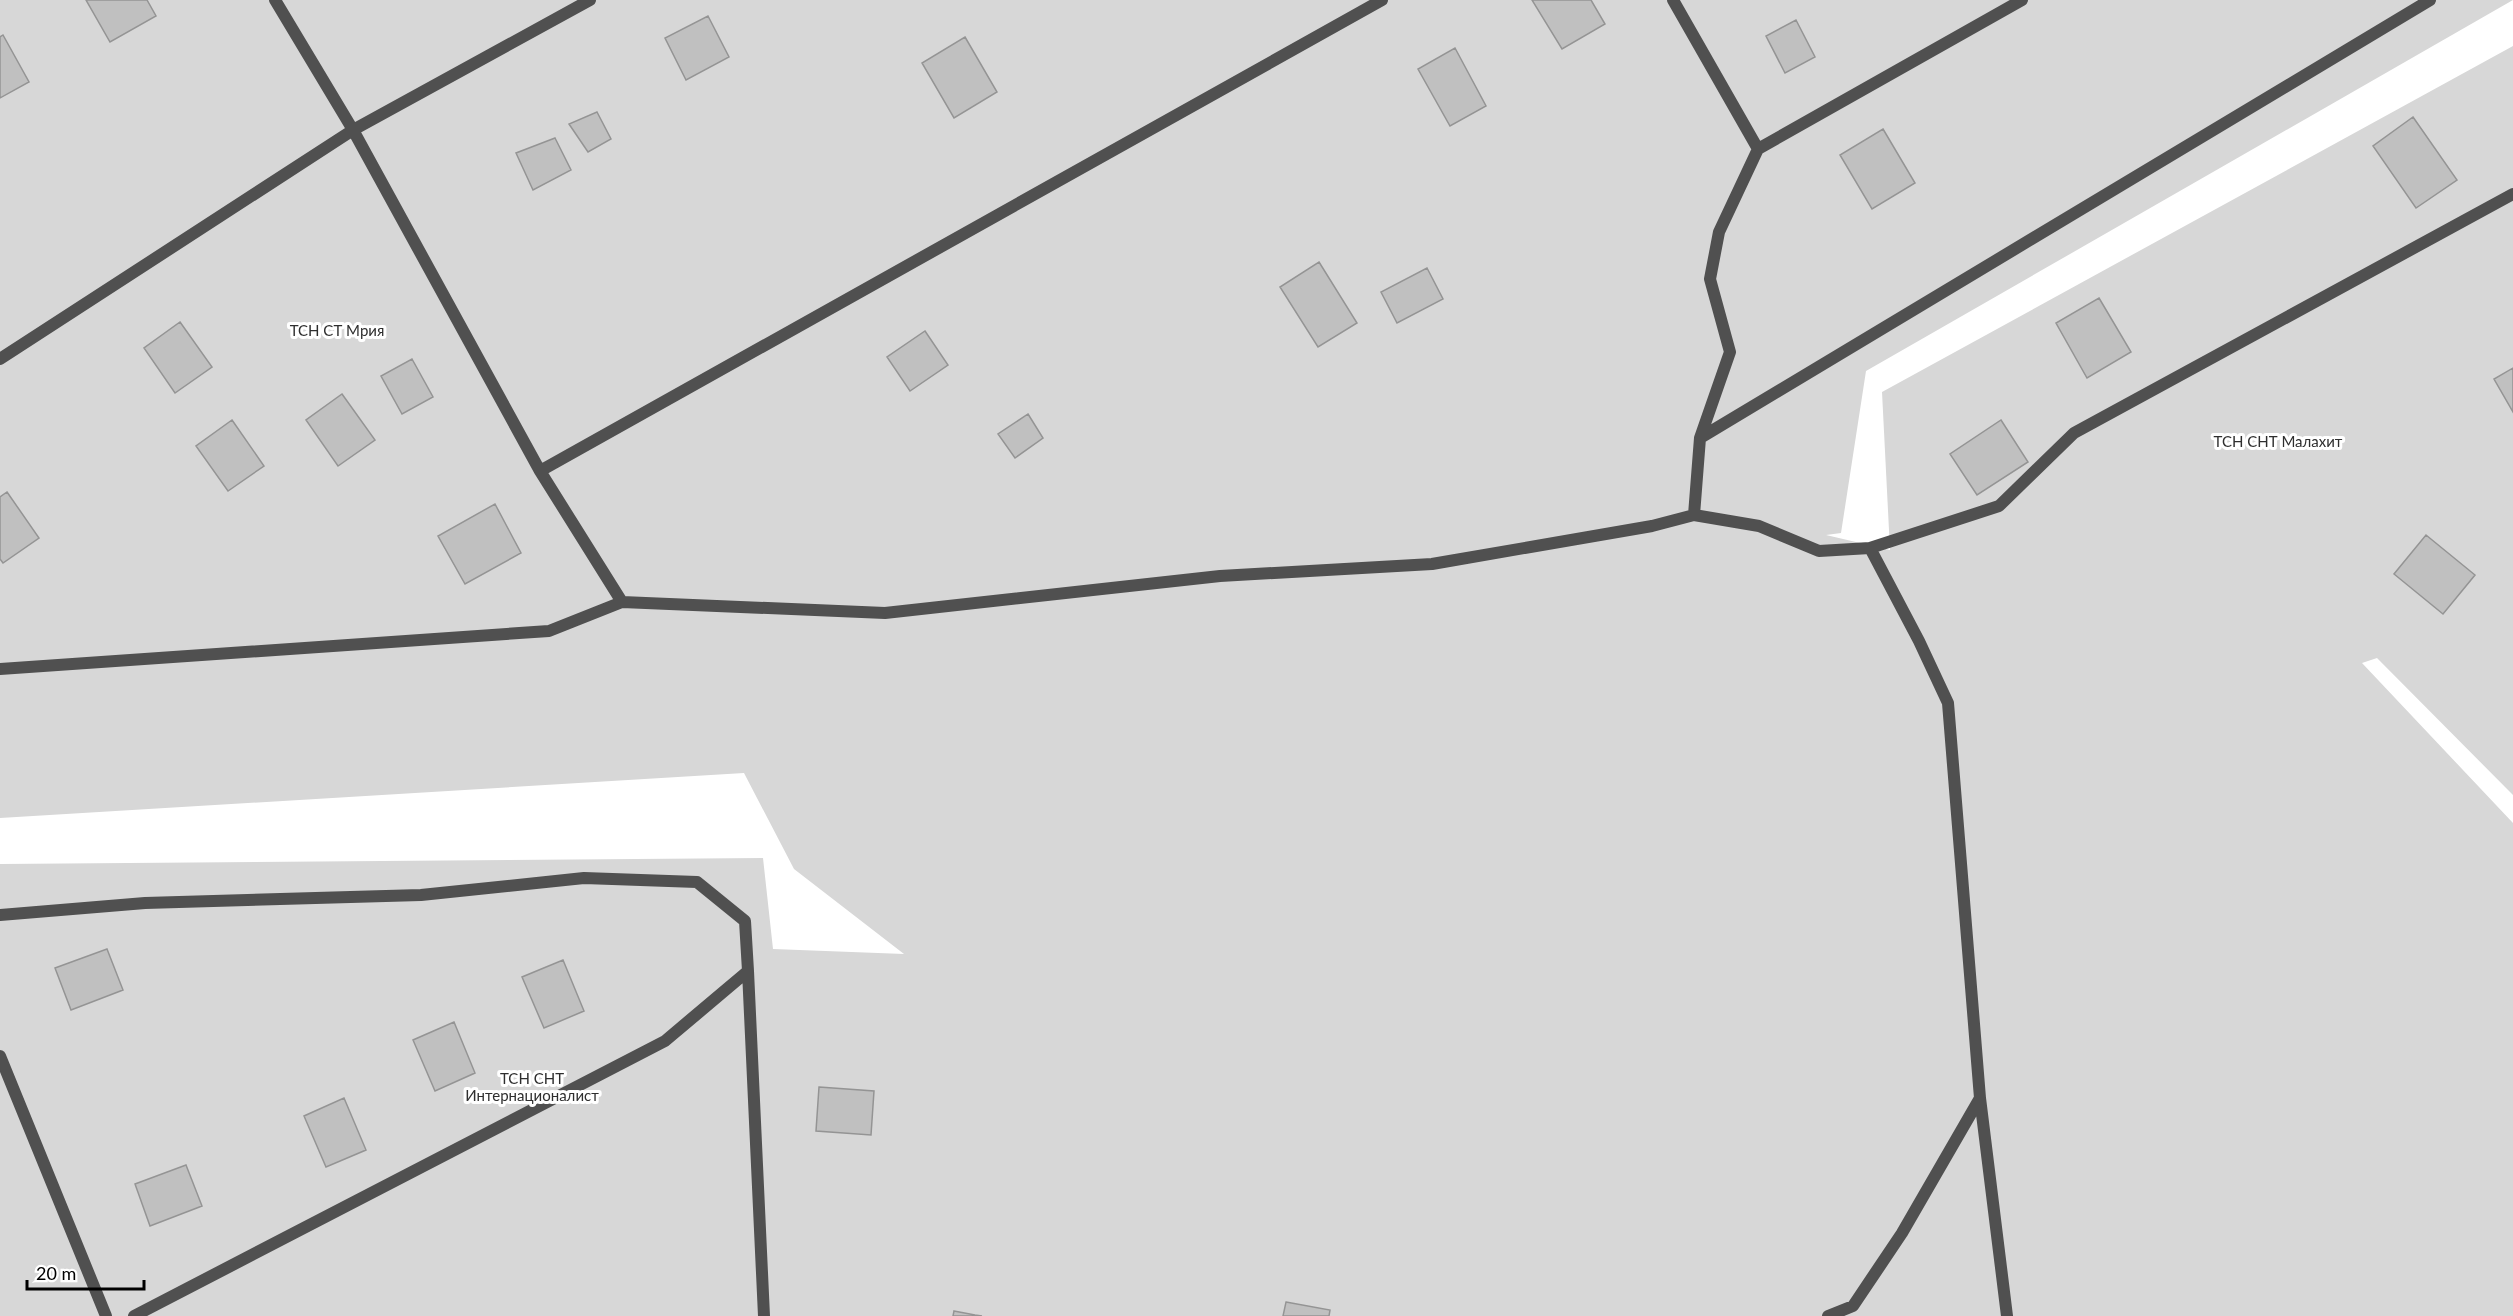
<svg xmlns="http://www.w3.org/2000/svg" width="2513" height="1316" viewBox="0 0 2513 1316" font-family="Lato,sans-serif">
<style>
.green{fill:#d7d7d7}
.building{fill:#c0c0c0;stroke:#949494;stroke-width:1.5}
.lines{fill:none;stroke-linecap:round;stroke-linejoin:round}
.service{stroke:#505050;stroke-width:12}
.labels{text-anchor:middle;stroke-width:6;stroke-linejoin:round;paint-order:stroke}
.park-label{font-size:15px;fill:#2e2e2e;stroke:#fff}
</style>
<rect width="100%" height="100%" fill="#fff"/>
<path class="green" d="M0,0h2513l-647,371 -25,162 -15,2 64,15 -8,-158 631,-346v749l-136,-137 -15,5 151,160v493h-2513v-452l763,-6 10,91 131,5 -110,-85 -50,-96 -744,45z"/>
<path class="building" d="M86,0h61l9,16 -46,26z
M1532,0h59l14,24 -43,25z
M708,16l21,41 -43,23 -21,-42z
M1796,20l19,37 -30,16 -19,-37z
M3,35l26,47 -29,16v-61z
M965,37l32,55 -43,26 -32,-55z
M1455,48l31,58 -36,20 -32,-57z
M597,112l14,27 -23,13 -19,-28z
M2413,117l44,63 -41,28 -43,-62z
M1883,129l32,54 -43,26 -32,-54z
M555,138l16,32 -38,20 -17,-37z
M1319,262l38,61 -39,24 -38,-60z
M1427,268l16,31 -46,24 -16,-31z
M2099,298l32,54 -44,26 -31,-55z
M180,322l32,45 -37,26 -31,-45z
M925,331l23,34 -38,26 -23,-34z
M412,359l21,38 -31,17 -21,-38z
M2513,368v44l-19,-33z
M342,394l33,46 -37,26 -32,-46z
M1028,414l15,24 -28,20 -17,-24z
M232,420l32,46 -36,25 -32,-45z
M2001,420l27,42 -51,33 -27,-41z
M7,492l32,46 -36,25 -3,-4v-62z
M495,504l26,49 -56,31 -27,-48z
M2426,535l49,40 -32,39 -49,-40z
M107,949l16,41 -52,20 -16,-42z
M563,960l21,51 -40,17 -22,-51z
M454,1022l21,51 -40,18 -22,-51z
M819,1087l55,4 -3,44 -55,-4z
M344,1098l22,52 -40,17 -22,-51z
M186,1165l16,41 -52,20 -15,-42z
M1286,1302l44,8 -1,6h-46z
M954,1311l21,4 7,1h-29z"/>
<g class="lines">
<path class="service" d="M275,0l78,130 187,341 82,131
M1673,0l85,149
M0,359l353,-229 237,-130
M1700,438l730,-438
M540,471l842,-471
M1694,515l6,-77 30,-86 -20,-73 9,-47 39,-83 264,-149
M1870,548l49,93 29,62 32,395 27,218
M0,669l549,-38 73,-29 263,11 335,-37 212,-12 220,-38 42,-11 65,11 60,25 51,-3 129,-42 75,-73 439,-239
M0,915l145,-12 276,-8 163,-17 113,4 48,39 3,50 -83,70 -531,275
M748,971l16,345
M0,1056l106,260
M1828,1316l25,-10 49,-73 78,-135"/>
</g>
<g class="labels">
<g class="park-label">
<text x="337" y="336">ТСН СТ Мрия</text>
<text x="2278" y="447">ТСН СНТ Малахит</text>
<text x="532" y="1084">ТСН СНТ<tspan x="532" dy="17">Интернационалист</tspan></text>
</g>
</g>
<path d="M27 1280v9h117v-9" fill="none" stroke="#000000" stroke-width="3"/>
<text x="36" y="1280" font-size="18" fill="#000000" stroke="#ffffff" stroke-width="4.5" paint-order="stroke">20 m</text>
</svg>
